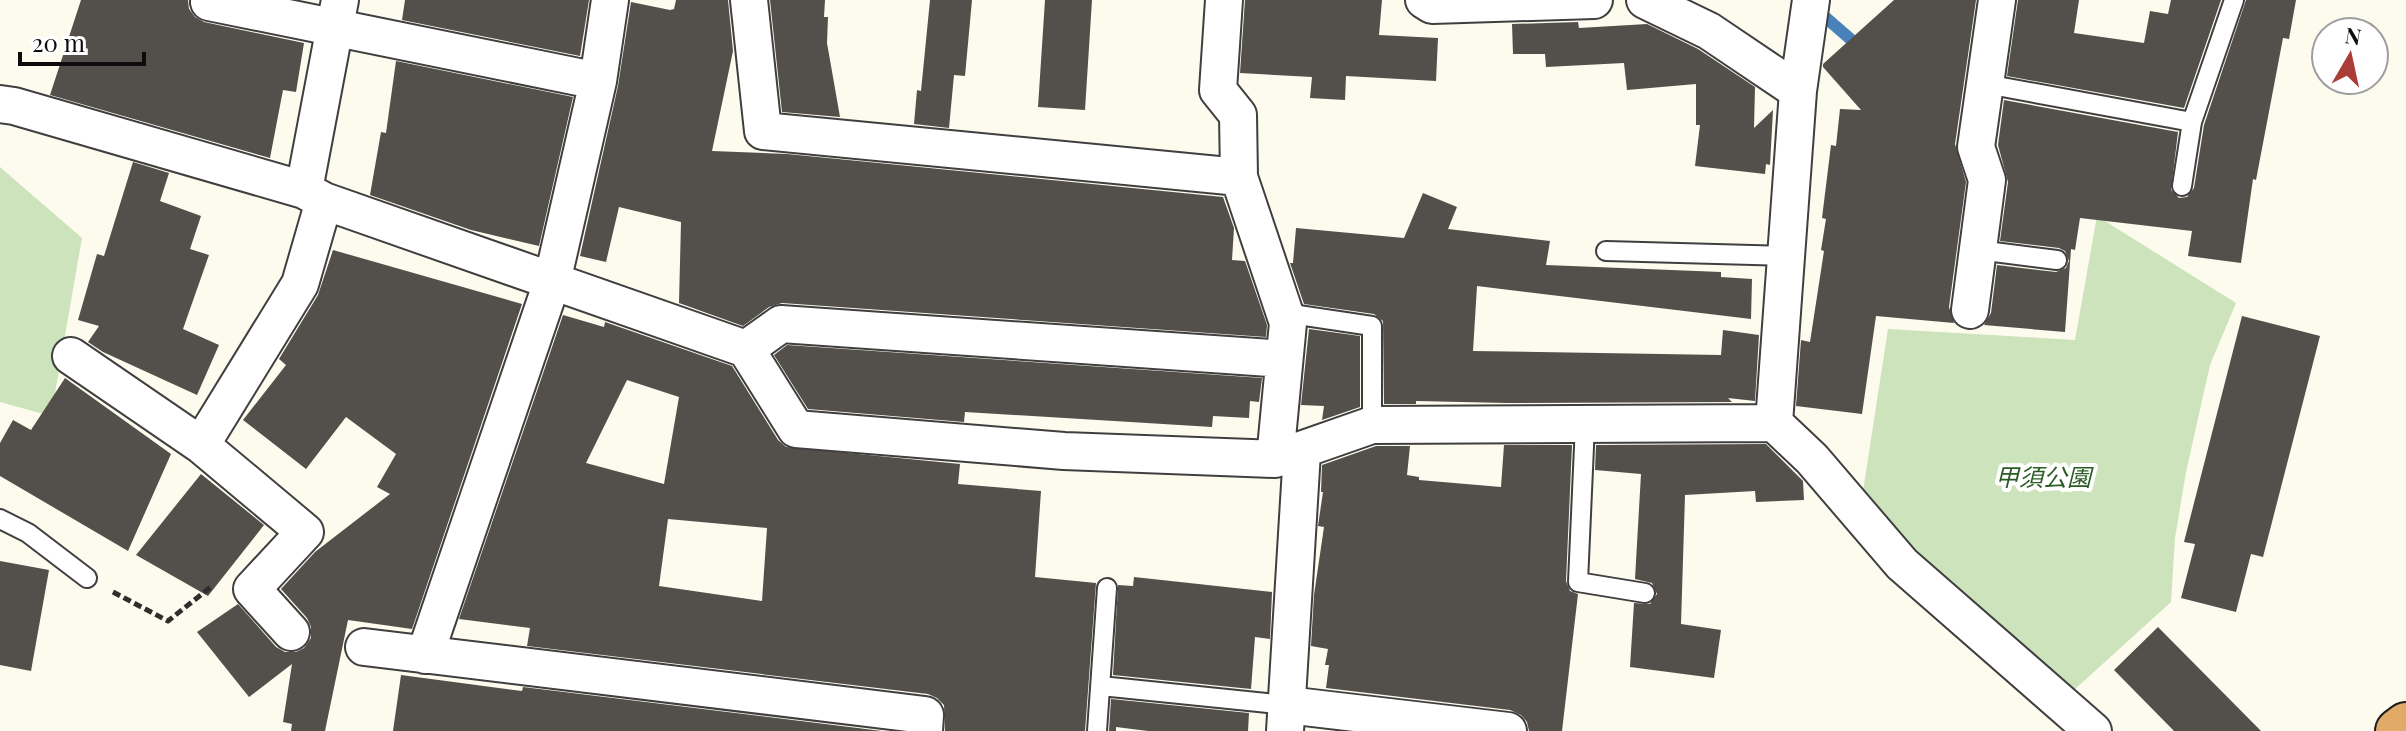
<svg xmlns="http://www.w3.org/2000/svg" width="2406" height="731" viewBox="0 0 2406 731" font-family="'Playfair Display','Noto Sans JP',serif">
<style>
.green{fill:#cce3bc}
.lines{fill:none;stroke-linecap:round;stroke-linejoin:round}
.stream{stroke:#4982bb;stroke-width:12}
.building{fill:#534f4a;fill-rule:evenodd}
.lane-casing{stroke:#3f3f3f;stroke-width:22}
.street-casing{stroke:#3f3f3f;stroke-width:40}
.highway-casing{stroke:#1d1d1d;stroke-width:48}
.path{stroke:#2e2e2e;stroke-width:5;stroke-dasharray:8 4;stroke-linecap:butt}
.lane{stroke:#fff;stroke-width:18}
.street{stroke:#fff;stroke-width:36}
.highway{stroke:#e1ab67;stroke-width:44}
.labels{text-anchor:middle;stroke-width:8;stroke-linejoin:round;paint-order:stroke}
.park-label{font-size:24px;font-style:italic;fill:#2b5b25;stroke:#fff}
</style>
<rect width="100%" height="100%" fill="#fdfbee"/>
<path class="green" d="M0,167l82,71 -31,178 -51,-14z
M2097,216l139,87 -26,62 -24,107 -11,66 -4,64 -97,88 -152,-132 -59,-67 25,-162 187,11z"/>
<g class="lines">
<path class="stream" d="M1817,10l46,40"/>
</g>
<path class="building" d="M81,0h107l1,9 6,8 9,5 100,21 -8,49 -13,-2 -13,68 -220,-63z
M405,0h184l-9,56 -178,-36z
M676,0h52l5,51 -21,100 75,3 436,43 11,31 -2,32 13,1 22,64 -1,12 -484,-34 -13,4 -26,19 -64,-23 2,-81 -62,-15 -13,55 -26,-6 38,-170 13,-84 39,8 4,-1z
M770,0h55l-1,17h4l-1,26 13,74 -58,-5z
M930,0h42l-7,76 -11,-1 -5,53 -35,-4 3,-34 4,1z
M1045,0h47l-7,110 -47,-3z
M1245,0h137l-3,35 59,3 -2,43 -90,-5 -1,24 -35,-2 2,-21 -72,-4z
M1894,0h82l-21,144 11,38 -17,125 5,16 -78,-7 -14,98 -66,-8 5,-66 9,2 14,-91 -3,-1 5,-31 -4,-1 9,-73 5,1 4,-37 21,1 -38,-43v-3z
M2018,0h61l-5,33 70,10 6,-32 18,3 3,-14h50l-37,108 -177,-32z
M2246,0h50l-7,39 -6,-1 -27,142 -3,-1 -12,84 -53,-7 4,-25 -112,-13 -5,32 -4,-1 -6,83 -81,-7 7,-12 6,-48 59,7 10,-4 3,-7 -4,-10 -6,-3 -59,-7 8,-59 -10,-37 6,-45 174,32 -7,58 8,8 8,-1 7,-9 10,-63z
M1578,22l1,6 68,-4 51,25 57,38 -1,41 19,-18 -3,55 -4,-1 -1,10 -70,-8 5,-41h-4v-41l-69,6 -3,-27 -78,4 -1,-13h-32l-1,-30z
M396,61l177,36 -34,149 -68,-16 -101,-35 11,-63 5,1z
M133,162l36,11 -9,28 41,15 -11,33 19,6 -26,74 36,16 -22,50 -94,-43 -15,-10 11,-16 -21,-6 19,-66 7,2z
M1423,193l34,14 -9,22 102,12 -4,24 175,7v5l31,2 -1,40 -274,-33 -4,65 248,4 2,-25 36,5 -4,66 -27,-3 4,4 -225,1 -91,-2v3h-32l-1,-83 -9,-7 -70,-10 -14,-41h3l3,-35 108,10z
M333,250l189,54 -110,325 -64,-9 -23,111h-34l1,-7 -9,-2 9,-58 -43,33 -52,-65 41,-28 38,43 9,5h11l8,-4 7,-10v-11l-4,-9 -26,-29 34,-37 75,-58 -13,-7 19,-33 -50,-37 -40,52 -63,-49 43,-55 -7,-6 39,-64z
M563,315l41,12 1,-5 127,44 46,74 8,7 174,17 -2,20 83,7 -6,86 61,6 -11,148h-140l-1,-26 -7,-7 -9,-4 -401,-48 3,-18 -71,-9zM627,380l52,17 -15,87 -78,-21zM668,519l99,9 -5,73 -103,-15z
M2242,316l78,20 -57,221 -12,-3 -15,58 -55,-14 14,-54 -11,-2z
M1309,329l51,7v71l-38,13 2,-14 -23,-1z
M787,345l475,33 -3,24 -9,-1 -1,17 -36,-2 -1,11 -247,-15 -1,10 -156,-13 -34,-54z
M65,378l106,76 -43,97 -128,-75v-33l13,-23 18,10z
M1766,444l37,37 1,19 -48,2 -1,-11 -70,4 -4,129 40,6 -7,48 -84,-11 4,-64 16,1 7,-10 -5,-11 -17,-4 6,-105 -46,-4 1,-25z
M1504,445h68l-6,136 4,10 8,3 -16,137h-33l-2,-9 -6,-7 -11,-5 -184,-22 3,-23h-4l3,-16 -17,-3 3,-51 10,-68 -6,-1 5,-34h-2l1,-27 54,-19h34l-3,29 12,2v3l82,7z
M201,474l63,51 -56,71 -72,-41z
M0,561l49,9 -18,101 -31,-6z
M1134,577l138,15 -2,47 -15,-2 -4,52 -138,-14 5,-90 15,1z
M2158,627l103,104h-87l-60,-61z
M401,675l121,16 1,-4 359,44h-489z
M1111,699l138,14 -1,18h-100l-32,-4v4h-7z"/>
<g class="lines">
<g class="lane-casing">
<path id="lane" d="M1986,84l206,38
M2182,186l10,-64 42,-122
M1978,250l79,10
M1606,251l180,5
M1285,313l87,13v99
M1585,424l-7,158 67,11
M0,519l28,14 59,45
M1101,686l186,19
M1097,731l10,-143"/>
</g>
<g class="street-casing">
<path id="street" d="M749,0l14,131 476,46
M1224,0l-6,90 20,25 1,62 49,146 -13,136
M1424,0l8,5 162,-5
M1645,0l64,31 89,60
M209,2l389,79
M0,104l14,2 290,84 20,11 422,148 50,80 268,22 211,8 97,-34 402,-2 38,36 90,105 191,167
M304,190l36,-190
M1970,310l17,-130 -11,-33 21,-147
M746,349l35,-25 503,35
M71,356l130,89 104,87 -53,57 39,43
M1774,423l24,-332 13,-91
M201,445l99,-161 24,-83
M364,647l561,68 -1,16
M425,655l127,-373 46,-201 12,-81
M1287,705l221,26
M1285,731l17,-279"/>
</g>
<g class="highway-casing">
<path id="highway" d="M2398,731l8,-6"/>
</g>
<path class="path" d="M113,592l55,29 44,-35"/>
<use href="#lane" class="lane"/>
<use href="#street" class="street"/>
<use href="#highway" class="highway"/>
</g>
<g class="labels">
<g class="park-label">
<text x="2043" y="486">甲須公園</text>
</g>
</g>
<g transform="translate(2350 56) rotate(9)"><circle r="38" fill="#ffffff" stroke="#9e9e9e" stroke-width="2"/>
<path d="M0-6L14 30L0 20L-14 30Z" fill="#aa3d37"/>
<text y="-12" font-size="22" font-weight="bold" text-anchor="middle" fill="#0c0c0c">N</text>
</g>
<path d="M20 52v12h124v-12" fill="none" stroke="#0c0c0c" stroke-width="4"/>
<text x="32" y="52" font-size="24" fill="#0c0c0c" stroke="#ffffff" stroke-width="6" paint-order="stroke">20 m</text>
</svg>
